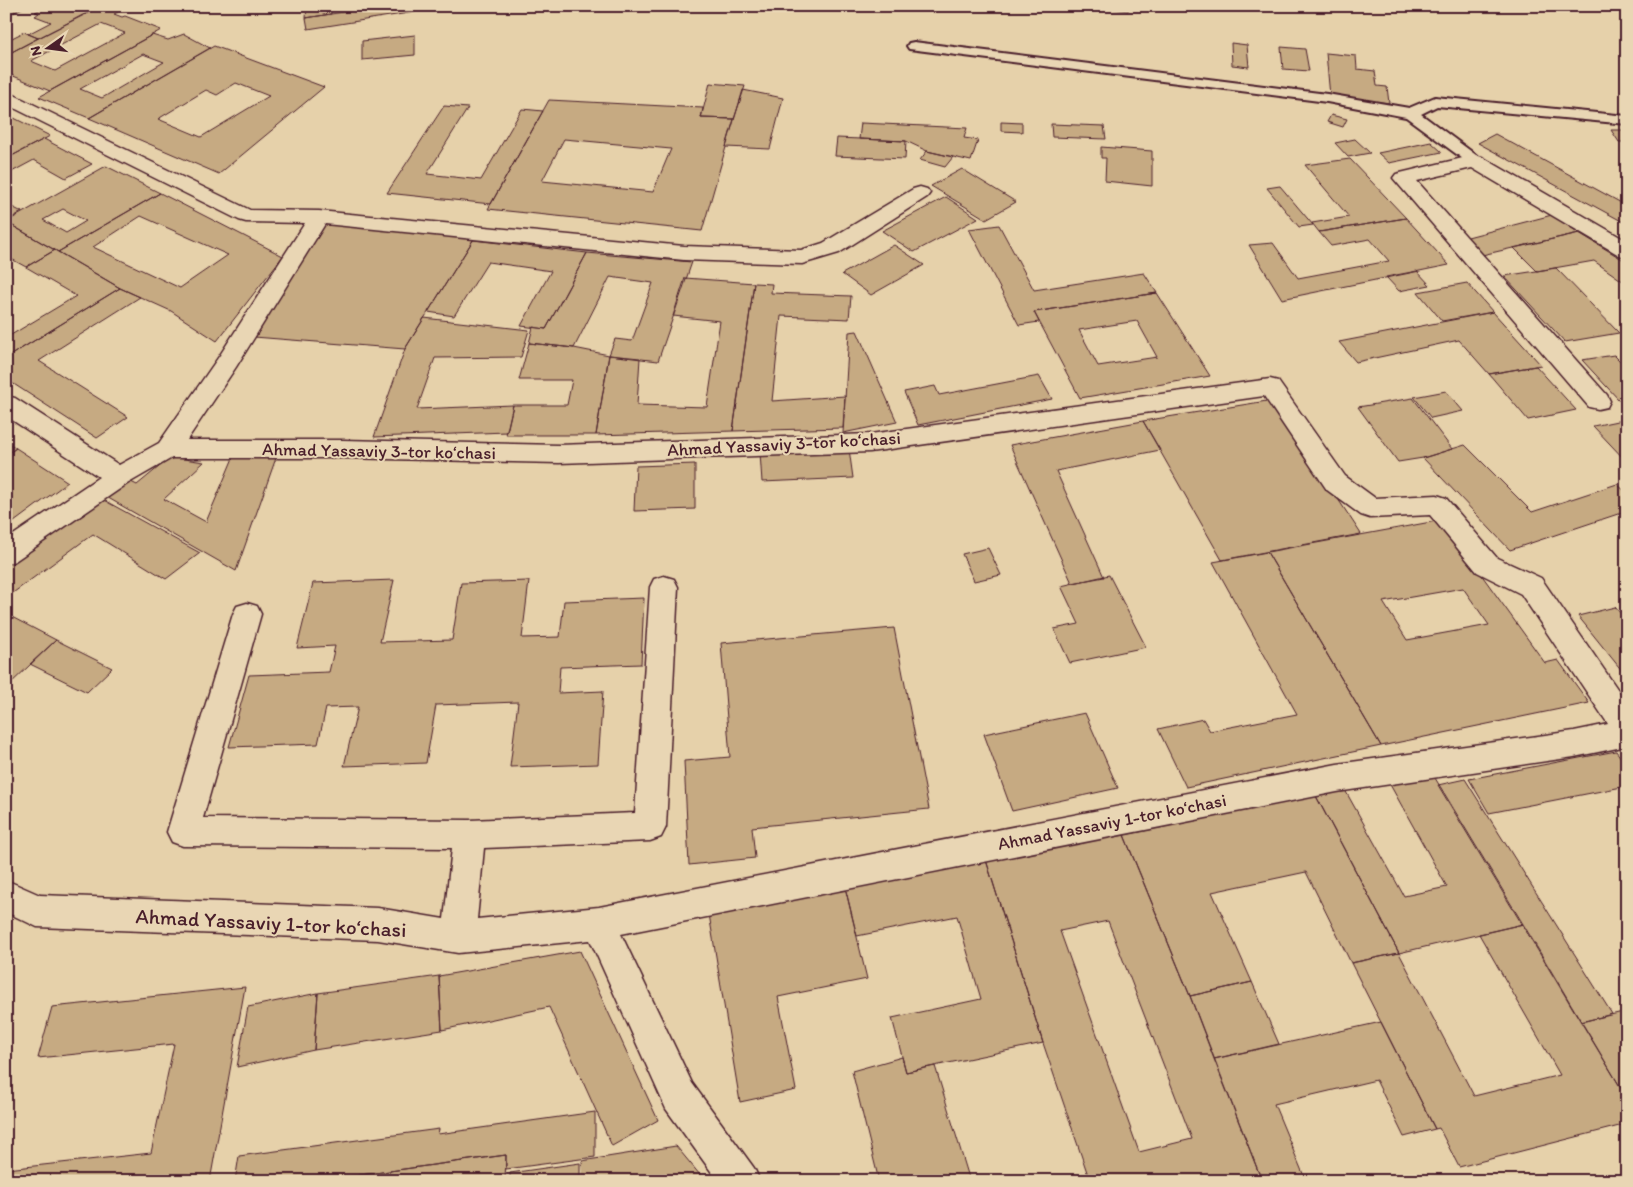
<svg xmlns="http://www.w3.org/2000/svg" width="1633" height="1187" viewBox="0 0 1633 1187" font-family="Itim,sans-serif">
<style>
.building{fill:#c6aa82;stroke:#4a1f2b;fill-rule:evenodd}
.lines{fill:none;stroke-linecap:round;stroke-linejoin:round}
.lane-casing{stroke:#4a1f2b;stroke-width:4}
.street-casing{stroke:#4a1f2b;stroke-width:3}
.lane{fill:#e9d6b4;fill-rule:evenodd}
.street{fill:#e9d6b4;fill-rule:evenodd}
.labels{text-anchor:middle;stroke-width:4;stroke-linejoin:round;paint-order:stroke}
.street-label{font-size:18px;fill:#4a1f2b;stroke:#e9d6b4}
.near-street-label{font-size:21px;fill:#4a1f2b;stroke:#e9d6b4}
</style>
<rect width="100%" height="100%" fill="#e6d1aa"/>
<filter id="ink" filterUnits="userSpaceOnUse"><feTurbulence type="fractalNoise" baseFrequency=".02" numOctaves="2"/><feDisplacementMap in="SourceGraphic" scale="10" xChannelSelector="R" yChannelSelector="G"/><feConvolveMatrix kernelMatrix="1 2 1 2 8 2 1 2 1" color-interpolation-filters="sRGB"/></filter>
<g filter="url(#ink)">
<path class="building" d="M6,6h20l-15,8 -5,-2z
M38,6h33l17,7 -50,25 -10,-4 23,-12 -16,-6 4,-3 -4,-1 8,-4z
M71,6h29l-12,7z
M100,6h29l-15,8 8,3 3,-1 36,14 -111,61 -44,-18v-18zM101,24l24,9 -70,38 -24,-10z
M307,6h25l-1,8 -25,4z
M381,6h33l1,6 -107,17 -2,-11z
M1093,6h36l-1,5z
M24,32l14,6 -32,17v-14z
M184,34l26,14 -121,70 -50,-21 113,-62 16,5zM143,54l21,8 -62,36 -22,-9z
M415,35v20l-53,5v-19z
M1231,43l16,2 2,22 -17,-2z
M214,46l110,41 -105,87 -130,-56zM236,83l33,13 -68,41 -43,-18 48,-29 11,5z
M1281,47l24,2 4,22 -26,-2z
M1326,53l30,3 1,13 18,2 2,15 10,1 2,16 -59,-7z
M710,83l35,3 -11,33 -33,-1z
M743,90l40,8 -13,51 -44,-2z
M549,100l154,8 -2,10 33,1 -32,112 -214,-22zM564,139l107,10 -18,43 -111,-11z
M444,106l24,2 -41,66 54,6 41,-71 21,2 -52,93 -104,-11z
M6,114l44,22 -44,23z
M1331,115l16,4 -4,8 -16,-5z
M1001,122l21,1v9l-21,-1z
M861,123l106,5 -3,10 14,2 -7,21 -44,-10 -21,-10 -47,-2z
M1051,124l53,2 2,13 -54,-2z
M1611,130h16v12h-8z
M1495,134l132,72v18l-149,-81z
M837,138l69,3 -1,18 -70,-3z
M44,139l48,25 -26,14 -32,-18 -28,15v-16z
M1355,139l15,14 -22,4 -13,-14z
M1431,142l11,10 -53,11 -11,-10z
M1101,147l51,4v35l-47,-5 1,-23h-5z
M927,151l26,6 -8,10 -25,-7z
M1350,159l56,59 -87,14 -7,-9 37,-6 -44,-52z
M106,166l54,27 -102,59 -52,-30zM63,209l23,12 -20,12 -23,-13z
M962,169l54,33 -30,17 -55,-33z
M1280,186l33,39 -14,2 -32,-39z
M160,193l123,63 -66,85 -46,-30 -51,-23 -62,-36zM141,216l87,39 -48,33 -87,-41z
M946,197l32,21 -64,34 -32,-21z
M6,204l16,8 -16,9z
M1552,215l27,18 -97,22 -18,-17z
M1406,218l43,47 -167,34 -33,-54 24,-2 25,35 91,-17 -19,-22 -39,7 -12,-14z
M325,221l150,16 -70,112 -151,-12z
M6,222l49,28 -29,17 -20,-11z
M999,225l35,65 110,-17 13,20 -123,19 5,10 -20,3 -50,-96z
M1579,233l48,29v22l-33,-23 -57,10 -23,-23z
M473,240l114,13 -41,76 -25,-3 30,-55 -63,-9 -34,54 -26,-4z
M894,245l30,20 -53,30 -29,-21z
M55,250l65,38 -114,70v-26l5,3 65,-39 -50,-29z
M587,253l105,9 -34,99 -49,-6 6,-16 17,2 21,-58 -43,-6 -36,71 -45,-5 4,-16 13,2z
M1556,268l63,65 -54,9 -61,-66z
M1417,271l13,14 -31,6 -13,-14z
M685,278l69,5 -21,148 -137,4 13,-80 31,3 -3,47 70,2 13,-86 -47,-5z
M754,283l18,1 -1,9 80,3 -2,23 -68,-3 -9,85 73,-5 -2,32 -110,3z
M1467,283l26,29 -51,9 -24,-29z
M120,288l20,9 -101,64 89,56 -31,21 -91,-59v-21z
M1157,293l53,83 -130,22 -46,-86zM1137,321l20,36 -59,9 -19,-36z
M1493,312l48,53 -52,9 -30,-34 -103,22 -17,-20z
M424,318l105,12 -8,27 -86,1 -18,51 96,-4 -6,27 -133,5 31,-88z
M857,331l40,91 -54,11 6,-101z
M529,343l45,5 35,7 -13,80h-90l7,-30h54l5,-25h-53z
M1614,355l13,13v31l-8,1 -37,-40z
M1536,366l40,44 -48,10 -39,-46z
M1039,376l13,23 -134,26 -14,-33 31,-6 4,9z
M1446,391l17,20 -32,7 -17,-21z
M1413,398l39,51 -29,9 -25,4 -40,-55z
M1273,400l88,134 -139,26 -79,-139z
M1627,419v43l-34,-36z
M1143,421l17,29 -104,21 48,106 -32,6 -62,-138z
M6,441l10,7 -10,7z
M1465,445l67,67 85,-28 10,9v18l-117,39 -87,-92z
M16,448l52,34 -62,46v-73z
M849,449l4,29 -91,4 -2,-29z
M171,457l33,5 -40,37 42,23 27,-64h43l-40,113 -133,-76 22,-16 12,6z
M695,464v45l-61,2 2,-45z
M100,498l100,55 -34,26 -73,-45 -87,64v-33z
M1442,520l103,143 13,-3 31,43 -208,43 -114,-194zM1463,588l26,37 -82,15 -24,-38z
M988,548l13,27 -27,6 -12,-27z
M1267,552l114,194 -195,41 -28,-58 45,-10 7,12 87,-17 -84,-152z
M1109,575l37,72 -76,16 -16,-34 25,-5 -18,-38z
M394,580l-14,62 72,-2 9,-57 68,-2 -7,57 38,-1 4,-36 80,-3 -3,66 -81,3 -2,26 45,-2 -5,73 -88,3 8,-65 -82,3 -10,58 -82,3 14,-59 -32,1 -8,36 -89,3 20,-72 80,-3 6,-26 -38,2 16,-65z
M1615,607l12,14v56l-49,-61z
M6,614l50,26 -50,48z
M894,628l35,181 -177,18 3,31 -66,7 -5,-104 46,-4 -9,-114z
M56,640l56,28 -25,24 -57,-28z
M1085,713l33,75 -106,23 -28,-77z
M1616,751l11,15v20l-138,27 -20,-34z
M1432,773l91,151 -124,29 -83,-157 29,-6 59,106 43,-9 -59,-106z
M1465,779l147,235 -31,8 -143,-237z
M1316,796l83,157 -48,10 -45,-91 -94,20 40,90 -62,14 -66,-161z
M1124,835l66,161 72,185h-172l-47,-138 -57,-183zM1108,921l84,218 -53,13 -79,-221z
M986,860l57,183 -137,29 -14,-54 89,-19 -24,-83 -100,20 -12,-49z
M845,887l22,92 -89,18 18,93 -56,12 -31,-188z
M1523,924l104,174v26l-168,43 -20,-39 -4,1 -84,-166 48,-10 75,143 86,-21 -81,-141z
M580,951l78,169 -46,26 -63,-139 -107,23 -3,-54z
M439,976l3,54 -128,20 4,-57z
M1252,982l27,62 -65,15 -24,-63z
M245,987l-35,194h-204l1,-12 144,-16 23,-109 -136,14 14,-51z
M318,993l-4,57 -77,17 11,-60z
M1627,1011v87l-46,-76z
M1381,1022l54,107 -31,8 -28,-57 -102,24 32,77h-44l-48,-122z
M902,1057l4,15 29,-6 35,115h-91l-27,-110z
M595,1112v45l-89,12v-14l-189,26h-82l4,-25 200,-27 -1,5z
M676,1146l29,35h-122l-1,-20z
M506,1155l-1,26h-188z
M580,1163v18h-70v-8z"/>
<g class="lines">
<g class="lane-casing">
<path id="lane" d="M914,42l413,52 82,14 26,-11 192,19v8l-190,-18 -16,8 59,44 3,3 -3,3h-10l-64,-47 -79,-15 -418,-53 -2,-3 2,-3z"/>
</g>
<g class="street-casing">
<path id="street" d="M6,91l244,119 69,1 365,35 117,4 22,-7 90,-54 7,-2 7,2 3,4 -3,4 -88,56 -37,11 -118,-4 -359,-36 -89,143 -49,73h156l216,5 311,-11 400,-55 8,2 67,95 30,22 62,-3 9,3 51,60 44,20 86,125v43l-53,11 -237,35 -716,142 71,149 62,85 6,13h-42l-52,-72 -76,-169 -132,13 -80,-13 -341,-13 -31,-15v-32l34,15 338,13 66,11 8,-71 -269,-2 -11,-4 -5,-10 66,-218 4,-8 10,-3 10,3 4,8 -58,204 267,2 165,-7 15,-226 4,-8 10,-3 10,3 4,8 -12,240 -5,10 -11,4 -166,7 -7,71 122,-12 738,-143 237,-33 34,-7 -87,-130 -44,-22 -47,-57 -60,3 -9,-3 -34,-25 -63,-94 -394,56 -311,11 -216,-5h-171l-45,26 -112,77 -9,3v-24l93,-63 -93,-61v-20l9,2 104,67 40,-22 61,-88 85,-132 -59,-1 -7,-2 -233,-116z
M1475,155l7,2 145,84v16l-8,-2 -147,-87 -55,13 190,214 3,6 -3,6 -9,2 -9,-2 -196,-229 3,-4z"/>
</g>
<use href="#lane" class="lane"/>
<use href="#street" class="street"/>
</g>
</g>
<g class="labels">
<g class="street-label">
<text transform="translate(784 444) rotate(-3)" y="6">Ahmad Yassaviy 3-tor koʻchasi</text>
<text transform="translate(379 451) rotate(1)" y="6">Ahmad Yassaviy 3-tor koʻchasi</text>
<text transform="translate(1112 822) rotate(-11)" y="6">Ahmad Yassaviy 1-tor koʻchasi</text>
</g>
<g class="near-street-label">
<text transform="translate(271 923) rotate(3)" y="7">Ahmad Yassaviy 1-tor koʻchasi</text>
</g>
</g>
<rect width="1633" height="1187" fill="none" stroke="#e9d6b4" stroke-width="25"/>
<rect x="12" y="12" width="1608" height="1162" fill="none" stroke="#4a1f2b" stroke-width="2" filter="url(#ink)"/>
<g transform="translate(48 48) rotate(256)" stroke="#e9d6b4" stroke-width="4" paint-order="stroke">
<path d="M0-4L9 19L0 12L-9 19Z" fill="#4a1f2b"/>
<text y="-8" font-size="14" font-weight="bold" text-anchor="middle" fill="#4a1f2b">N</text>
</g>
</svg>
